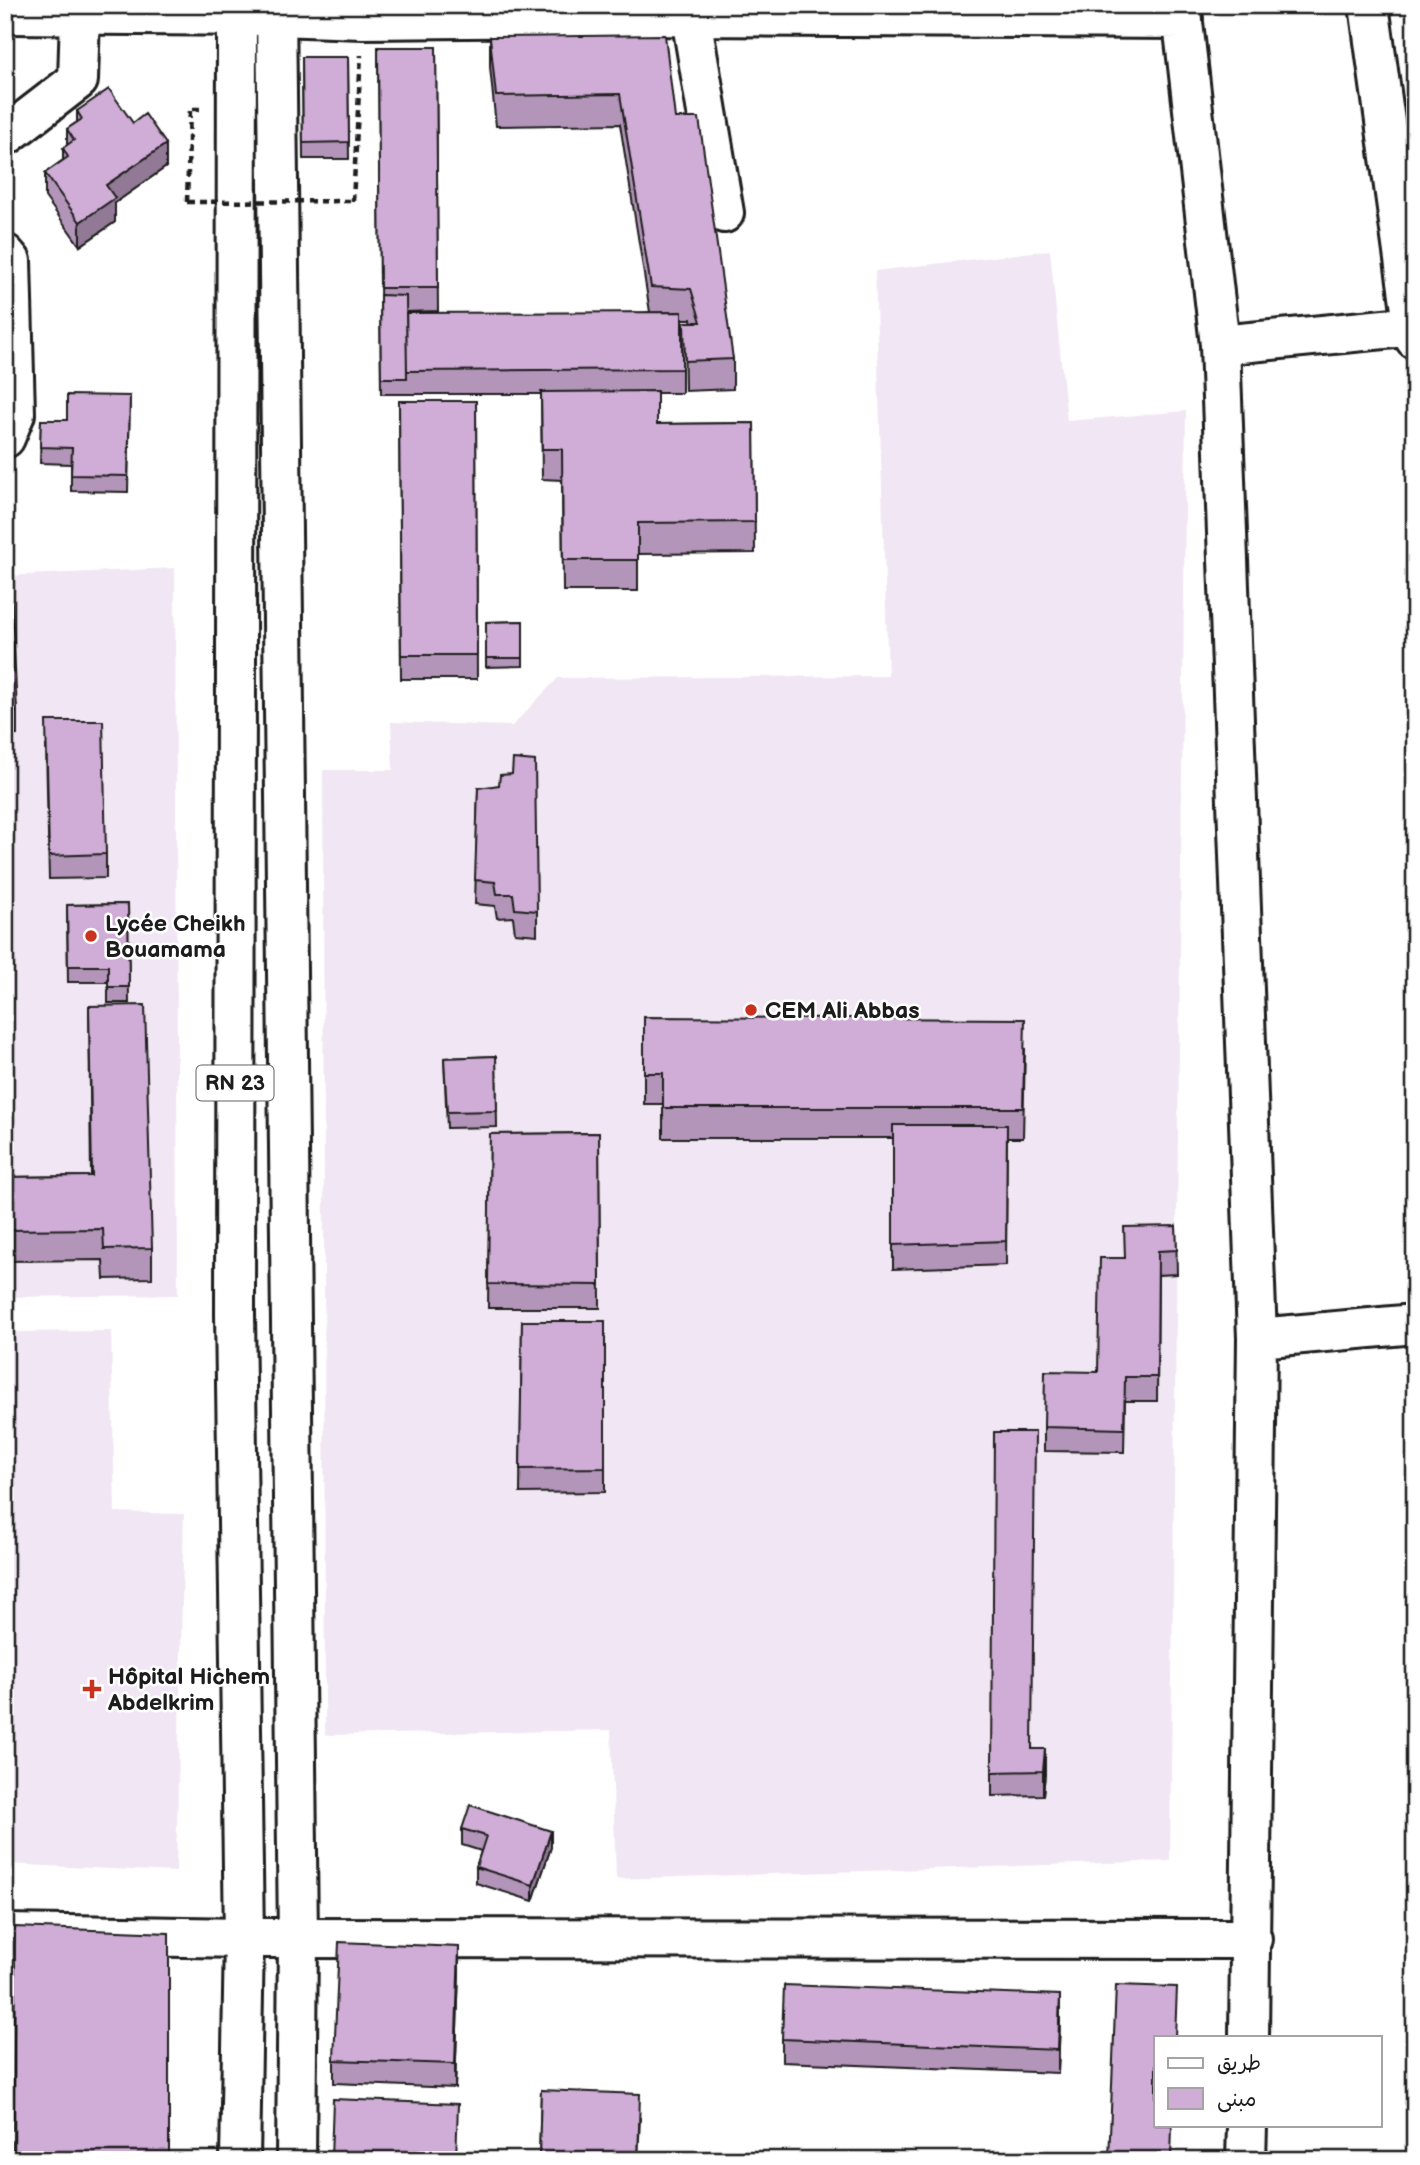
<svg xmlns="http://www.w3.org/2000/svg" width="1420" height="2165" viewBox="0 0 1420 2165" font-family="'Balsamiq Sans','Playpen Sans Arabic',sans-serif">
<style>
.built{fill:#f1e6f3}
.lines{fill:none;stroke-linecap:round;stroke-linejoin:round}
.street-casing{stroke:#1c1c1c;stroke-width:44}
.primary-casing{stroke:#1c1c1c;stroke-width:44}
.path{stroke:#1c1c1c;stroke-width:4.5;stroke-dasharray:7 5;stroke-linecap:butt}
.street{stroke:#fff;stroke-width:38}
.primary{stroke:#fff;stroke-width:38}
.path-bridge{stroke:#1c1c1c;stroke-width:4.5;stroke-dasharray:7 5;stroke-linecap:butt}
.wall{fill:#b395b9;stroke:#1c1c1c;stroke-width:2}
.shaded-wall{fill:#927996;stroke:#1c1c1c;stroke-width:2}
.building{fill:#d0add7;stroke:#1c1c1c;stroke-width:2}
.poi-dot{fill:#c8321e;stroke:#fff;stroke-width:2.5}
.labels{text-anchor:middle;stroke-width:5;stroke-linejoin:round;paint-order:stroke}
.shield{fill:#fff;stroke:#606060;stroke-width:2}
.shield-label{font-size:21px;font-weight:bold;fill:#1c1c1c}
.poi-label{font-size:23px;font-weight:bold;fill:#1c1c1c;stroke:#fff;text-anchor:start}
</style>
<rect width="100%" height="100%" fill="#fff"/>
<filter id="ink" filterUnits="userSpaceOnUse"><feTurbulence type="fractalNoise" baseFrequency=".0143" numOctaves="2"/><feDisplacementMap in="SourceGraphic" scale="14" xChannelSelector="R" yChannelSelector="G"/><feConvolveMatrix kernelMatrix="1 2 1 2 8 2 1 2 1" color-interpolation-filters="sRGB"/></filter>
<g filter="url(#ink)">
<path class="built" d="M1050,250l17,171 119,-10 -16,1450 -554,18 -5,-149 -286,5 -2,-965h70l-2,-48 121,4 46,-48 330,-2 -13,-405z
M175,568l3,727 -173,2v-721z
M111,1331l4,181 69,2 -8,358 -171,-8v-532z"/>
<g class="lines">
<g class="street-casing">
<path id="street" d="M689,5l35,208
M1181,5l39,340 37,993 -8,699
M1369,5l46,334
M5,14l271,2 87,3 328,-3 492,3
M8,134l70,-54 2,-65
M5,254l6,7 4,153 -10,24
M1220,345l195,-19
M1257,1338l158,-14
M5,1934l239,4 1008,1
M1246,2160l1,-35"/>
</g>
<g class="primary-casing">
<path id="primary" d="M237,5l-2,1309 9,624 -4,222
M276,5l22,1933 -2,222"/>
</g>
<path class="path" d="M353,201l8,-146
M187,202l3,-93h11"/>
<use href="#street" class="street"/>
<use href="#primary" class="primary"/>
<path class="path-bridge" d="M187,202l166,-1"/>
</g>
<path class="wall" d="M490,37l185,81 58,241v30l-48,2 -1,-69h8l-1,-3h-9v74h-25v31l97,-1 1,130 -117,1v37h-75l-1,-111 -20,-1 -1,-85h-160l-3,-347h58l2,264 -32,1 1,39 243,-39 -30,-188 -124,2 -6,-59z
M302,57h46l1,102h-46z
M77,111l56,12 33,44 -51,36v19l-35,24 -35,-49v-24l18,-13v-12l4,-3v-16l10,-7z
M130,396l-2,96 -57,-1v-27l-31,-1 1,-43h26z
M399,401h77l1,278h-76z
M5,585l12,127v23l-12,1z
M523,621v45l-37,1v-45z
M46,745l60,109v24l-57,1z
M478,788l59,123v24l-22,-2 -2,-16 -16,1 -2,-12 -20,-2z
M128,904l1,99h-21v-21h-40l-1,-77z
M89,1006l63,242v30l-48,1 -1,-19 -98,1v-84l86,-1z
M644,1017l381,32 -2,89h-16l-1,127 -113,4v-131h-230v-34h-19z
M496,1056l1,71 -50,1 -3,-70z
M599,1133l1,175h-112l2,-174z
M1176,1226l1,48 -19,1 -1,126h-32l-1,51 -80,-1v-24l54,-55 26,-114z
M522,1321h83v171l-85,1z
M1033,1749l12,24 -2,22 -51,1v-24z
M462,1829l89,18 -18,54 -57,-18v-16l5,-16 -19,-6z
M459,1970l-4,118 -121,-5v-23z
M1060,2019l-2,54 -276,-11v-23z
M541,2090l99,28 -2,42h-99z"/>
<path class="shaded-wall" d="M166,144v23l-51,36v19l-35,24v-24l26,-37z
M1045,1749v24l-2,22v-24z
M551,1831v16l-18,54v-16z
M459,1947v23l-4,118v-24z
M1060,1995v24l-2,54v-23z"/>
<path class="building" d="M665,35l10,83h24l34,241 -48,2 -1,-39h17l-10,-33 -40,-2 -31,-193 -124,2 -6,-59z
M378,47h58l2,241h-58z
M302,57h46l1,85 -46,1z
M109,89l24,34 12,-9 21,30 -60,41 9,13 -35,24 -35,-49 23,-16 -5,-9 11,-8 -7,-11 15,-10 -5,-8z
M380,295l26,1 1,82h-26z
M682,312v57l-275,2 -1,-58z
M657,391v33l97,-1 1,99 -117,1v37h-75l-1,-111h-20l-1,-57z
M67,395l63,1 -2,80 -57,-1 1,-27 -32,-1 1,-27h26z
M399,401h77l1,254h-76z
M5,585h6l6,127h-12z
M523,621v37h-37v-36z
M46,721h57l3,133 -57,2z
M513,759l22,2 2,150 -22,-2 -2,-15h-16l-2,-12 -20,-2 3,-92 21,-3 1,-10 12,-1z
M128,904l1,83h-21v-21h-40l-1,-61z
M145,1005l7,243 -48,1 -1,-20 -98,1v-53l87,-1 -3,-170z
M644,1017l381,2 -2,89h-360v-35h-19z
M496,1056l1,55 -50,1 -3,-54z
M893,1125h114l-1,116 -113,4z
M599,1133l1,152 -112,-1 2,-150z
M1176,1226l1,24 -19,1 -1,126h-32l-1,52 -80,-2 1,-56 53,1 2,-114h25l-1,-31z
M522,1321h83v147l-85,1z
M994,1432h41l-3,317h13l-2,22 -51,1z
M470,1805l81,26 -18,54 -57,-18 10,-31 -24,-7z
M15,1927l154,6v227h-156z
M339,1942l120,5 -4,117 -121,-4z
M784,1985l276,10 -2,55 -276,-11z
M1116,1985l61,2 -2,50h-19v88h16l-1,35h-62z
M541,2090l99,4 -2,66 -99,-3z
M333,2099l125,5 -2,56h-125z"/>
</g>
<g class="poi-dot">
<circle cx="91" cy="936" r="7"/>
<circle cx="751" cy="1010" r="7"/>
<path d="M88.5 1678.5h7v7h7v7h-7v7h-7v-7h-7v-7h7z"/>
</g>
<g class="labels">
<rect class="shield" x="196.5" y="1065.5" width="77" height="35" rx="5"/>
<g class="shield-label">
<text x="235" y="1090">RN 23</text>
</g>
<g class="poi-label">
<text x="105" y="931">Lycée Cheikh<tspan x="105" dy="26">Bouamama</tspan></text>
<text x="765" y="1018">CEM Ali Abbas</text>
<text x="108" y="1684">Hôpital Hichem<tspan x="108" dy="26">Abdelkrim</tspan></text>
</g>
</g>
<rect width="1420" height="2165" fill="none" stroke="#fff" stroke-width="28"/>
<rect x="14" y="14" width="1392" height="2137" fill="none" stroke="#1c1c1c" stroke-width="2.5" filter="url(#ink)"/>
<rect x="1154" y="2036" width="228" height="91" fill="#ffffff" stroke="#a4a4a4" stroke-width="2"/>
<rect x="1168" y="2058" width="35" height="10" fill="#ffffff" stroke="#a4a4a4" stroke-width="2"/>
<text x="1217" y="2070" font-size="21" fill="#1c1c1c">طريق</text>
<rect x="1168" y="2088" width="35" height="21" fill="#d0add7" stroke="#a4a4a4" stroke-width="2"/>
<text x="1217" y="2106" font-size="21" fill="#1c1c1c">مبنى</text>
</svg>
